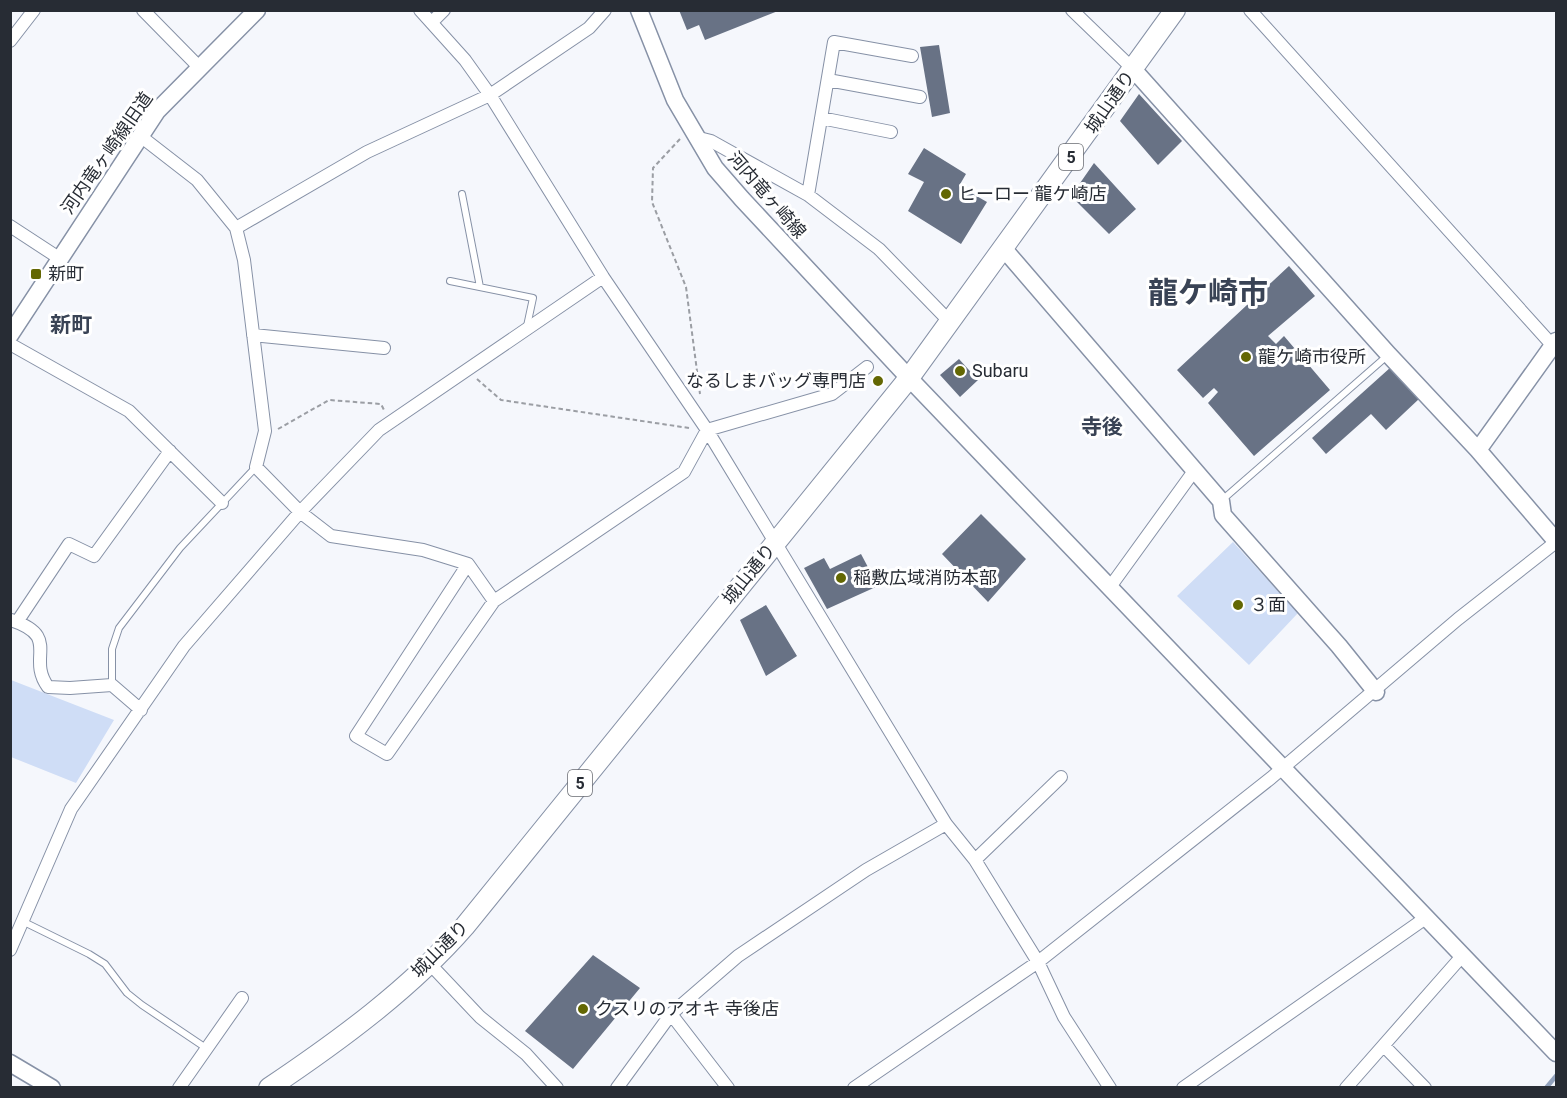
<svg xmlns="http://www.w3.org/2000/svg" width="1567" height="1098" viewBox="0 0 1567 1098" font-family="Roboto,'Noto Sans JP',sans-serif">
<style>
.green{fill:#cfddf6}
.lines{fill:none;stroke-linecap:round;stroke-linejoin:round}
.stream{stroke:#92a2bd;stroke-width:4.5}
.building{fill:#687285}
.lane-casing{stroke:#8691a6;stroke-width:8}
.street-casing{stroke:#8691a6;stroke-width:14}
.secondary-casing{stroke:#8691a6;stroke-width:19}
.primary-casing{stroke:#8691a6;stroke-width:22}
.path{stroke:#9b9ea4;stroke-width:2;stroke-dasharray:4.5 3;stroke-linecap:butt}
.lane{stroke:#fff;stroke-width:6}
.street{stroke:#fff;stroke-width:12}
.secondary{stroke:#fff;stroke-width:16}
.primary{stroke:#fff;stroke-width:20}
.poi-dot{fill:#636703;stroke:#fff;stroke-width:2}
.labels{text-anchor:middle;stroke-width:6;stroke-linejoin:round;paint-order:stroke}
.shield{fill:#fff;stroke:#686b71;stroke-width:1.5}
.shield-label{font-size:16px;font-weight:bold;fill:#272c34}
.street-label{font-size:18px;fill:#272c34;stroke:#fff}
.poi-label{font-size:18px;fill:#272c34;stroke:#fff;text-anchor:start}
.quarter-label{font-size:21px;font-weight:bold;fill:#394355;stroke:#fff}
.town-label{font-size:30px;font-weight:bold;fill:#394355;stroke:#fff}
</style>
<rect width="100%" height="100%" fill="#f5f7fc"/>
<path class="green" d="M1233,542l65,71 -49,52 -72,-69z
M11,680l103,40 -38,63 -65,-26z"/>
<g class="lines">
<path class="stream" d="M1546,1088l10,-12"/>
</g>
<path class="building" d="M679,10h99v1l-73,29 -6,-15 -12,5z
M939,45l11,68 -18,4 -12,-70z
M1139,94l43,47 -24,24 -38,-44z
M924,148l42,26 -7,12 28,16 -26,42 -53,-33 16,-29 -16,-8z
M1094,163l42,46 -27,25 -38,-38z
M1289,266l26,30 -47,40 8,8 8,-8 46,54 -76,66 -46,-53 10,-11 -4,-4 -11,10 -26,-28z
M959,359l19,21 -18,17 -20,-22z
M1391,367l29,31 -34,32 -15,-16 -45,40 -14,-16z
M981,514l45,45 -38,43 -46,-48z
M861,554l17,32 -51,23 -23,-41 20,-10 6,11z
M766,605l31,51 -31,20 -26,-56z
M593,955l47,33 -67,81 -48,-38z"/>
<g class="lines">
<g class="lane-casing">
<path id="lane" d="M462,194l18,93
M450,281l83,17 -6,28
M1221,501l166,-145
M112,685v-36l7,-21 61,-80 76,-81
M22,921l67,33 16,10 22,29 15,12 64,43"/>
</g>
<g class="street-casing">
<path id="street" d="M143,10l56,57
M420,10l45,50 25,35 113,182 104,153 239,394 29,36 63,102 26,55 46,71
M1072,10l61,59
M1250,10l303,336
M432,22l12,-12
M10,41l24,-31
M828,80l92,17
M821,118l70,14
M139,135l58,45 39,48 8,32 21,171 -9,36 44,45 31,24 92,14 45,14 26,37 190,-129 23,-42 125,-36 35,-27
M695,137l16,4 97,54 71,54 71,73
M808,195l26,-153 78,14
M10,226l49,32
M236,228l131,-76 123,-57 99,-67 16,-18
M253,335l131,13
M10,344l119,67 93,92
M468,564l-112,172 31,18 107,-153
M1110,587l84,-116
M11,620c51,17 15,37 37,67l22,1 42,-3 29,25
M17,622l52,-78 25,12 76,-105
M975,860l86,-83
M10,950l61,-141 113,-163 116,-134 79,-82 224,-153
M429,963l51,54 46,37 31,34
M671,1014l57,74
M1384,1046l41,42
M179,1088l63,-90
M617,1088l54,-74 67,-58 128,-86 80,-46
M854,1088l184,-126 233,-184 187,-159 98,-77
M1183,1088l244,-171
M1346,1088l117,-133"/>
</g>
<g class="secondary-casing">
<path id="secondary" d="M639,10l36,90 40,68 27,31 167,179 647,675
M1133,69l256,286 89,95 78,91
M1004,249l217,252 2,14 116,131 37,46
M10,335l147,-224 100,-101
M1478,450l78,-109
M10,1063l42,25"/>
</g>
<g class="primary-casing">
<path id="primary" d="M269,1088c70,-47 141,-99 196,-162l444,-548 266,-368"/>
</g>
<path class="path" d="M680,139l-27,29 -1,34 34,85 14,107
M477,379l24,21 188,28
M278,429l51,-29 52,4 3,6"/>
<use href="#lane" class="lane"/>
<use href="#street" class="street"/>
<use href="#secondary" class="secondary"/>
<use href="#primary" class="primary"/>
</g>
<g class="poi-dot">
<circle cx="946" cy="194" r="6"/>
<rect x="30" y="268" width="12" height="12" rx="3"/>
<circle cx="1246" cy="357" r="6"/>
<circle cx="960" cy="371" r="6"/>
<circle cx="878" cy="381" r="6"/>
<circle cx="841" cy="578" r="6"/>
<circle cx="1238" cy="605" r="6"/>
<circle cx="583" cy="1009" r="6"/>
</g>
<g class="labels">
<g class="shield">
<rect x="1059" y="144" width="24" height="26" rx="4.5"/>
<rect x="568" y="770" width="24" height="26" rx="4.5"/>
</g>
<g class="shield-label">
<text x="1071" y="163">5</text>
<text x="580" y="789">5</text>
</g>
<g class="street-label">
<text transform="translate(1110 102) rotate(-55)" y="6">城山通り</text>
<text transform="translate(107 153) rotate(-55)" y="6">河内竜ヶ崎線旧道</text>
<text transform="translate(767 195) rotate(49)" y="6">河内竜ヶ崎線</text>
<text transform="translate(749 574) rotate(-51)" y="6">城山通り</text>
<text transform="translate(440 949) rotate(-45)" y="6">城山通り</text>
</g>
<g class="poi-label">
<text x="958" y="200">ヒーロー 龍ケ崎店</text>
<text x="48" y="280">新町</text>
<text x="1258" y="363">龍ケ崎市役所</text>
<text x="972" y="377">Subaru</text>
<text x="866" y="387" text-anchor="end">なるしまバッグ専門店</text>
<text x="853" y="584">稲敷広域消防本部</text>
<text x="1250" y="611">３面</text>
<text x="595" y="1015">クスリのアオキ 寺後店</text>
</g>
<g class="quarter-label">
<text x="71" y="332">新町</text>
<text x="1102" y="434">寺後</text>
</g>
<g class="town-label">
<text x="1208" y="303">龍ケ崎市</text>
</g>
</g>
<rect width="1567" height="1098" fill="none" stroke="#272c34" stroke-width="24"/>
</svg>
